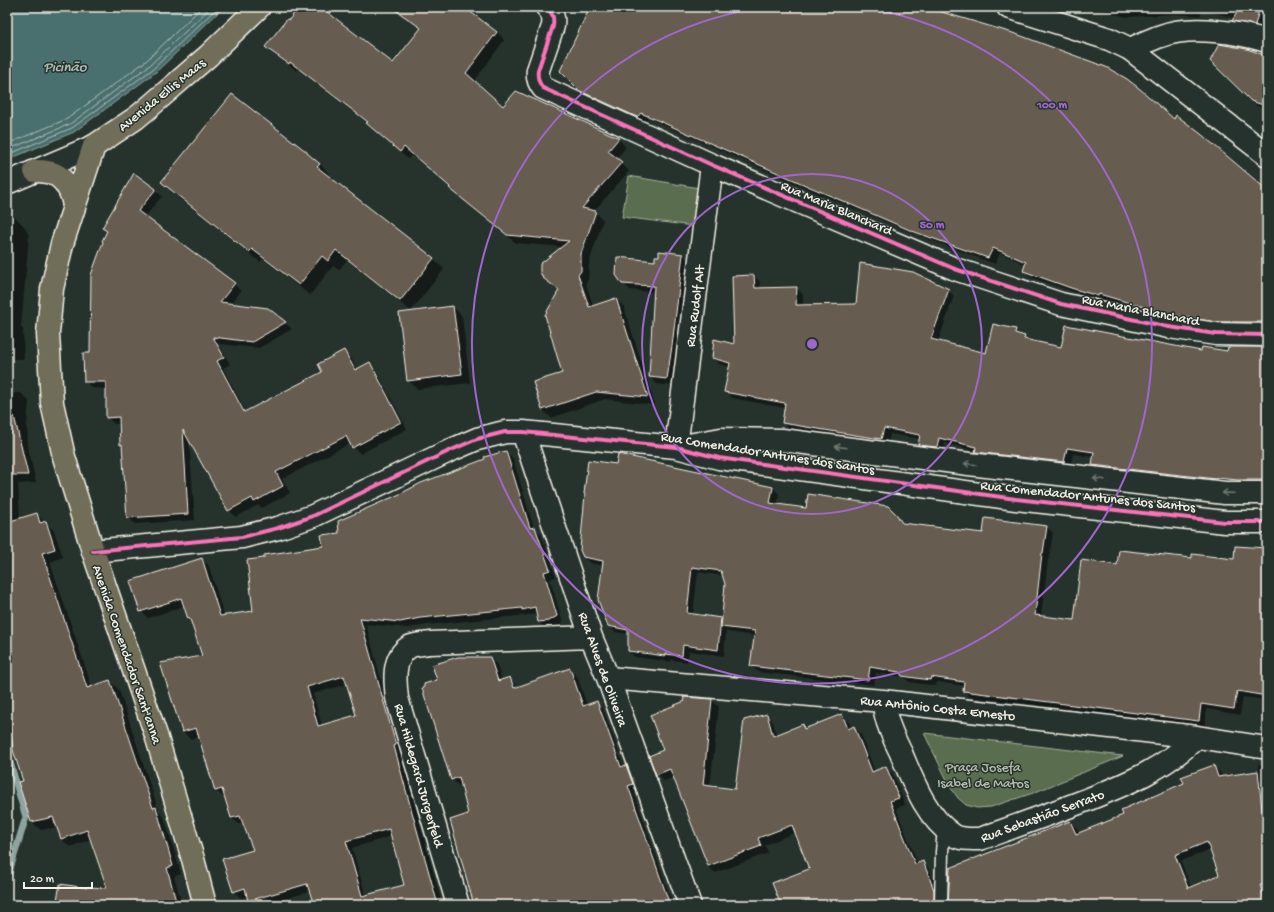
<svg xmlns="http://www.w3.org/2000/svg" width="1274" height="912" viewBox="0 0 1274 912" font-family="'Gochi Hand',sans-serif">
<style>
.green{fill:#5a6d50;stroke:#a7af9c}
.water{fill:#4a706e;stroke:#8ea49f}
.shadow{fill:#0007;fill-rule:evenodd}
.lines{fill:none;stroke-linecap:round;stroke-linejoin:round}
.shore{stroke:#b0bdb7;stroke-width:1}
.stream{stroke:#8ea49f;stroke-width:7}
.building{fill:#665c50;stroke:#f4f1e8;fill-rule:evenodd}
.service-casing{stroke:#f4f1e8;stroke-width:15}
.minor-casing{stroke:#f4f1e8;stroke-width:25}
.tertiary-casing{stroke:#f4f1e8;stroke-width:25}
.secondary-casing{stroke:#f4f1e8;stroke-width:25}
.primary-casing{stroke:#f4f1e8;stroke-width:25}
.service{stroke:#26332d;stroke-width:12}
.minor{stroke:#26332d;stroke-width:22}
.tertiary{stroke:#26332d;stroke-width:22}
.secondary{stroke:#26332d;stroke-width:22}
.primary{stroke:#706e59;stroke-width:22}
.cycleway-casing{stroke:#26332d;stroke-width:6}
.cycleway{stroke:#fb73b8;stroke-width:4}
.oneway{stroke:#6e766e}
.ring{fill:none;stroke:#9f67cb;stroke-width:2}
.labels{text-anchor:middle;stroke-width:3;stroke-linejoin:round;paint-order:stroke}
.street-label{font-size:14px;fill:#f4f1e8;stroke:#26332d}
.park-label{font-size:14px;fill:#b6bcab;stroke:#26332d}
.water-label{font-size:15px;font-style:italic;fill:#b0bdb7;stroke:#26332d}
.centre{fill:#9f67cb;stroke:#26332d;stroke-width:2}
.ring-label{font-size:12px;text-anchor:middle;font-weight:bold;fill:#9f67cb;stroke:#26332d;stroke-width:3;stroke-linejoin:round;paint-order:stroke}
</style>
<rect width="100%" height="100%" fill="#26332d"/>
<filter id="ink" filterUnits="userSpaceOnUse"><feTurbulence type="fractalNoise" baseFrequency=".025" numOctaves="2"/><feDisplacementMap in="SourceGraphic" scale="8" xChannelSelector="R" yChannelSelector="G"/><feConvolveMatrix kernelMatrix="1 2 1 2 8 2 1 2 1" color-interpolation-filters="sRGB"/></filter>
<g filter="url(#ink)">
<path class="green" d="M629,176l70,12 -6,38 -71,-9z
M924,733l199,23 -90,37 -42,14 -14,1 -11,-3 -8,-7 -7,-10z"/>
<path class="water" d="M7,7h217l-68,65 -82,60 -67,28z"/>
<path class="shadow" d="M300,7h23l70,58 28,-36 -13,-11 7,-11h47l35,25 7,8 -30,42 29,25 13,-15 102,47 8,8 -10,12 13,12 -35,40 9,9 -14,43 -1,17 -2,3 7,23 23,-7 8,8 31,98 -50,-6 -54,19 -8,-8 20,-36 -3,-82 -16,-14 19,-31 -47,-4 -57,-47 -46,-42 -5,5 -33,-28 -7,-8 -70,-54 -1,2 -23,-17 -8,-8z
M591,7h332l251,113 93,71v137l-89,-7 -73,-22 -1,3 -74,-25 -6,-6 2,-6 -26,-12 -5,11 -75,-28 -103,-43 -169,-75 -4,5 -57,-26 -26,-27z
M1090,7h177v25l-28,-6 -6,-6 2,-2 -33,-8 -2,6 -24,-2 -50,3z
M1240,48l27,6v56l-10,-4 -46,-45z
M320,164l10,11 -2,2 105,82 11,10 -33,42 -64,-51 -8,10 -6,-4 -23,29 -47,-36 -3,3 -87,-69 -11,-11z
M155,190l7,6 -17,21 89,67 7,7 -10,13 36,5 25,20 -33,19 -41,-4 12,20 -7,4 23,44 77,-40 21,-20 7,6 6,12 13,-7 6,7 31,59 -47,25 -9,-11 -69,36 8,14 -28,15 -4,-3 -22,12 -7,-7 -40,-70 6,80 -60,4 -7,-7 -5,-70 -2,-3 -1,-20h-6l-7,-7v-28l-15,-1 -7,-7 6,-27 16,-122 -4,-4z
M7,215h3l6,3 9,9 4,9 -8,91 2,2 1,30h-12v34h9l8,8 -2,24 1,22 8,36 -18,1 2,35 17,-5 17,17 9,26 -13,5 42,125 18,-6 9,9 40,122 5,5 10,34 7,23 -7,2 8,29h-125l31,-15 20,-1 -17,-50 -21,8 -9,-8 -3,-12 -17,3 -9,-8 -13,-39 5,-2 -17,-82z
M683,255l7,7 -16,124 -17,-2 -7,-7 4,-85 -24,-2 -7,-7 33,-21 4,-5z
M754,276l6,6v7l37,-1 6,7v11l54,-1 91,-15 6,6 -16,46 49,12 28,-24 14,11 33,7 140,4h26l1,-4h38v138l-167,-15 -7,-6 1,-8 -21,-3 -3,14 -87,-10 -7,-7 -31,-8 -2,10 -17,-2 -7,-7 1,-5 -30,-5 -2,11 -99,-16 -6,-7 2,-14 -53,-10 -6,-6 4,-25 -11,-3 -6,-6 22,-13z
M453,307l9,9 8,67 -53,6 -9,-9z
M506,452l7,7 21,69 7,6 15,43 -6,2 13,44 -7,5 -10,1 -7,-7 -1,-8 -111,11 -19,3 -42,-4 76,281h-127l-4,-14 -47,14h-10l-5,-4 -1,-5 -7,2 -7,-7 20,-40 -10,-28 -5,1 -7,-6 -7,-22 -2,1 -7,-7 -16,-54 -10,3 -7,-7 20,-75 -12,-36 -7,-15 -36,12 -7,-7 61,-52 7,7 15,50 30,-4 11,-53 59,-12 16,-13zM347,684l10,32 -35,10 -9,-32zM245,815l-10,3v-2zM392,836l14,50 -40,10 -14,-48z
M773,488l6,6 -2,11 30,4 81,-2 16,17 80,10 63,-7 6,6 -4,26h-1l-7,58 34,4 43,-55 75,-7 42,1 32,-11v151l-24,-3 -3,18 -33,-6 -2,17 -235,-29 -6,-6 1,-5 -28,-4 -1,4 -27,-4 -5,-5 -28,-4 -2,12 -116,-13 -7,-6 4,-30 -27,-4 -2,-1 -2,25 -35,-5 -2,11 -16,-2v2l-36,-5 -6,-6v-17l-14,-2 -6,-7 -5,-59 -14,-3 -6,-6zM698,572l26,4 2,8 -4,36 -1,-1 -28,-4z
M490,658l7,7 5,16 8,-2 8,8 52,-18 7,7 10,29 9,-3 7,7 21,58 2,-1 7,7 6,18 -5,2 39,112h-198l-6,-90 -7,-30 -3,1 -7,-7 -14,-98z
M685,698l27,2 7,7 -9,80 26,3 30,-75 7,7 4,14 25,-11 5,4 35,-14 7,7 2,6 3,-1 7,7 14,38 11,-5 7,7 12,31 -9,3 22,56 4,-2 7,7 11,29v7h-158l28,-35 -14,-38 -31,13 3,8 -53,20 -7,-7 -34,-89 -10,4 -7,-7 7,-23 22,-49z
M1258,764l9,1v140h-318l121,-83 7,6 2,6 45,-18 61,-32 29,-18 6,7 2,4 37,-5zM1211,850l9,25 -29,13 -10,-27z"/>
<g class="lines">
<path class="shore" d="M7,144l60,-25 79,-58 56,-54
M7,150l63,-26 80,-59 61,-58
M7,155l65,-27 81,-59 65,-62"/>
<path class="stream" d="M7,752l19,65 -19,61"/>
</g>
<path class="building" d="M299,7h22l72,56 28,-35 -30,-21h73l33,25 -31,41 37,33 13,-15 103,47 -11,13 14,11 -40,46 14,3 -15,43v17l-3,4 11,32 27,-9 32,99 -52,-5 -54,18 -9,-28 29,-9 -17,-58 14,-25 -16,-12 -3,-6v-8l29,-23 -62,-6 -58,-47 1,-1 -46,-40 -4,5 -34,-29 2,-1 -78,-60 -1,2 -24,-17 22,-28 2,1z
M590,7h335l91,27 90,33 21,12 13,10 34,30 2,-4 25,19 66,56v132h-50l-46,-7 -72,-21 -1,2 -27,-8 -48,-17 3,-9 -33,-14 -5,10 -76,-27 -102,-44 -169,-74 -4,4 -57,-26 -20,-20z
M1240,7h20l-5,18 -23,-4z
M1219,44l28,5 20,7v30l-4,19 -12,-4 -41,-40z
M232,94l75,58v1l13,11 -3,3 117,91 -34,43 -64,-51 -8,11 -6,-5 -23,29 -47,-36 -3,3 -88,-70z
M134,173l22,16 -18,22 97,72 -15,19 48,6 18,14 -34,20 -39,-5 11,20 -7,4 27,51 78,-40 -4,-8 26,-14 11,20 15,-8 31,60 -49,26 -6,-12 -70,36 7,14 -29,16 -2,-4 -24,13 -45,-81 5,84 -61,4 -5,-74 -2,1 -1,-28 -13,1v-36h-22l-1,-29h7l1,-78 12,-33 -1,-1 5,-10 -5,-3z
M659,251l24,3 -11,92 -5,33 -18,-2 5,-91 -32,-2 -6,-9 1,-18 38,4v-5h4z
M860,263l53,9 36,17 -18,50 55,14 7,-29 23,5 -1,4 10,3 -1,3 37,8 5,-22 135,26 1,-4 25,4 1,-4h39l-1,33h1v100h-29l-21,-2 -1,1 -124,-14 2,-13 -27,-4 -3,14 -89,-10 1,-5 -37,-9 -2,9 -19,-2 2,-10 -36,-7 -3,11 -26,-4 -73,-12 3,-20 -61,-11 6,-29 -18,-5 2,-19 20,5 -2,-68 22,-1 1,13 42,-1 -1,18 60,-1z
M453,306l9,68 -55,7 -8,-68z
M14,416l14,59h-21v-58z
M506,451l24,77 5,-1 15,43 -6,2 13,44 -8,5 -11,1 -3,-15 -13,3v-2l-102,10 -20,4 -40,-4 36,127 -2,1 16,59 28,100h-124l-7,-21 -59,17 -3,-13 -12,4 -11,-33 31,-9 -13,-34 -9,2 -9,-29 -7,2 -19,-63 -14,4 -22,-69 42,-7 -12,-37h-2l-7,-21 -41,14 -10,-31 72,-23 18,58 33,-5 -6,-51 17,-2v-3l59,-9 -2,-11 18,-2 -1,-12 62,-27 21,-11 64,-24 -1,-2zM344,676l12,39 -38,11 -11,-39zM389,829l15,56 -42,11 -16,-55z
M618,454l155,33 -3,16 36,5 2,-14 80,12 9,9 5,8 81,10 2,-15 62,8 -4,27h-1l-7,62 39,5 7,-60 36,5 2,-15 73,8v-4l42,5 1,-13 32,2v148l-30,-5 -3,18 -33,-5 -2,17 -236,-30 1,-9 -33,-5 -1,3 -28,-4 -3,-4 -29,-5 -2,13 -118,-14 5,-35 -34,-4 4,-43 -4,-13 -29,-4 -5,46 34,5 -3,32 -35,-5 -1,11 -17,-2v2l-37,-5v-21l-20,-4 -10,-26 5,-39 -20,-4 -3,-7 5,-56h-1l4,-34 28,4z
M37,513l3,10 6,-2 9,28 -13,4 45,135 23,-8 43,128 3,-1 17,59 -6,2 10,37h-121l4,-21 27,4v-1l20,1 -20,-58 -26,9 -8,-22 -22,5 -13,-40 5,-1 -10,-31 -6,-47v-181z
M458,657h32l8,24 12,-4 4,11 56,-20 13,38 14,-5 24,66 5,-2 7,19 -5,2 42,119h-196l-24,-85 18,-6 -9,-37 -8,3 -29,-92 2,-1v-3l13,-4 -5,-15z
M683,697l29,2 -9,86 32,4 9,-69 23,-6 6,22 30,-12 1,5 38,-15 6,15 6,-3 18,46 14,-6 13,32 -9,3 25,63 8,-3 11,29v15h-153l-9,-22 37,-14 -17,-44 -34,13 3,8 -53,20 -38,-97 -14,6 -7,-19 14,-6 -13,-35 35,-14z
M1214,765l4,12 40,-6 9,87v27h-7l7,20h-319l2,-37 120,-47 6,13 47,-19 -2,-5 63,-27 -3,-6zM1207,842l12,33 -31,13 -13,-33z"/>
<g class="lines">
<g class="service-casing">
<path id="service" d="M941,905l1,-53 2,-25"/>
</g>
<g class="minor-casing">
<path id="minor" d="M547,7c6,6 7,11 6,19l-15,44c-1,7 0,12 5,18l169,77 243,104 106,35 108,23 47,7 51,1
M1130,49c10,-4 21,-10 31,-13 29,-11 77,-4 106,5
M523,432l68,205 17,41 82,227
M683,446l38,-7 61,1 187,24 256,29h42
M676,447l36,-282
M93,551l149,-14 36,-9 35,-12 136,-65 28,-12 28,-7h18l153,15 43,11 297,41 209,23h42
M608,678l275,23 314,36 70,11
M883,701c1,5 2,10 3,15 3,13 9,25 15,37 12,28 25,64 52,82 8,5 18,4 27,4 36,-13 73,-26 109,-40 42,-17 74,-30 108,-62
M458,905l-61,-207c-2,-17 -5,-40 12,-51 5,-3 15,-3 21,-4l161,-6"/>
</g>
<g class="tertiary-casing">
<path id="tertiary" d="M1008,7l101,32 21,10 137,106"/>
</g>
<g class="secondary-casing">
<path id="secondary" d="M7,183l87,-37"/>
</g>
<g class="primary-casing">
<path id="primary" d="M35,171c4,0 8,0 12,1 17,2 26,21 27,36
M205,905l-12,-46 -37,-124 -63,-184 -29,-94 -12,-54 -4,-69 4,-45 10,-45 32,-98 42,-28 12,-10 60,-52 51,-49"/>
</g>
<use href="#service" class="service"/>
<use href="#minor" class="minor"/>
<use href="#tertiary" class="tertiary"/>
<use href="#secondary" class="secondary"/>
<use href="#primary" class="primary"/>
<g class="cycleway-casing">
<path id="cycleway" d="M547,7c6,6 7,11 6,19l-15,44c-1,7 0,12 5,18l169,77 243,104 106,35 108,23 47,7 51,1
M93,551l149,-14 36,-9 35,-12 136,-65 28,-12 28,-7h18l153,15 43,11 297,41 209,23h42"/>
</g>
<use href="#cycleway" class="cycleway"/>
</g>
<defs><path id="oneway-shaft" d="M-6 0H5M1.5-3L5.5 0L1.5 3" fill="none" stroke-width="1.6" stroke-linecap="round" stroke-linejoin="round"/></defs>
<g class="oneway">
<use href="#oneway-shaft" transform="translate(841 447) rotate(-173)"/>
<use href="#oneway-shaft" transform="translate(970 464) rotate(-173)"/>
<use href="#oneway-shaft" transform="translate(1099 479) rotate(-173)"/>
<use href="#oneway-shaft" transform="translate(1228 493) rotate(-178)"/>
</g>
</g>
<g class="ring">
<circle cx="812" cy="344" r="170"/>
<path d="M859 7A340 340 0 1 1 765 7"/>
</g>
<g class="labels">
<g class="street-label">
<text transform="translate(161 94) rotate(-39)" y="5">Avenida Ellis Maas</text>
<text transform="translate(837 207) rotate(23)" y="5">Rua Maria Blanchard</text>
<text transform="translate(694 306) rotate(-83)" y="5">Rua Rudolf Alt</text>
<text transform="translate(1141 309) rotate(11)" y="5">Rua Maria Blanchard</text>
<text transform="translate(768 452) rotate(9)" y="5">Rua Comendador Antunes dos Santos</text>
<text transform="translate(1088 495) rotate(6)" y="5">Rua Comendador Antunes dos Santos</text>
<text transform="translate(128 654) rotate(71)" y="5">Avenida Comendador Sant'anna</text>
<text transform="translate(604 669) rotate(70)" y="5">Rua Alves de Oliveira</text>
<text transform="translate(938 707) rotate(6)" y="5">Rua Antônio Costa Ernesto</text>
<text transform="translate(420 775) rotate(74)" y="5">Rua Hildegard Jurgerfeld</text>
<text transform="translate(1042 815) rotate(-20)" y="5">Rua Sebastião Serrato</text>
</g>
<g class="park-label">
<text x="983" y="771">Praça Josefa<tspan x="983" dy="16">Isabel de Matos</tspan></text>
</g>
<g class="water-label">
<text x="65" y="71">Picinão</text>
</g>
</g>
<circle cx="812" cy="344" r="6" class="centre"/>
<g class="ring-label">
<text x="1052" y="108">100 m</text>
<text x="932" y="228">50 m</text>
</g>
<rect width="1274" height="912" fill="none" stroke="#26332d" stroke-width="24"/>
<rect x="12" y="12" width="1250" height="888" fill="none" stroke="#f4f1e8" stroke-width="1.5" filter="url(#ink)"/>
<path d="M24 882v6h68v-6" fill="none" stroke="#f4f1e8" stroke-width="2"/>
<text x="30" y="882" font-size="12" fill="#f4f1e8" stroke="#26332d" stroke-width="3" paint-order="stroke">20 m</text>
</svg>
